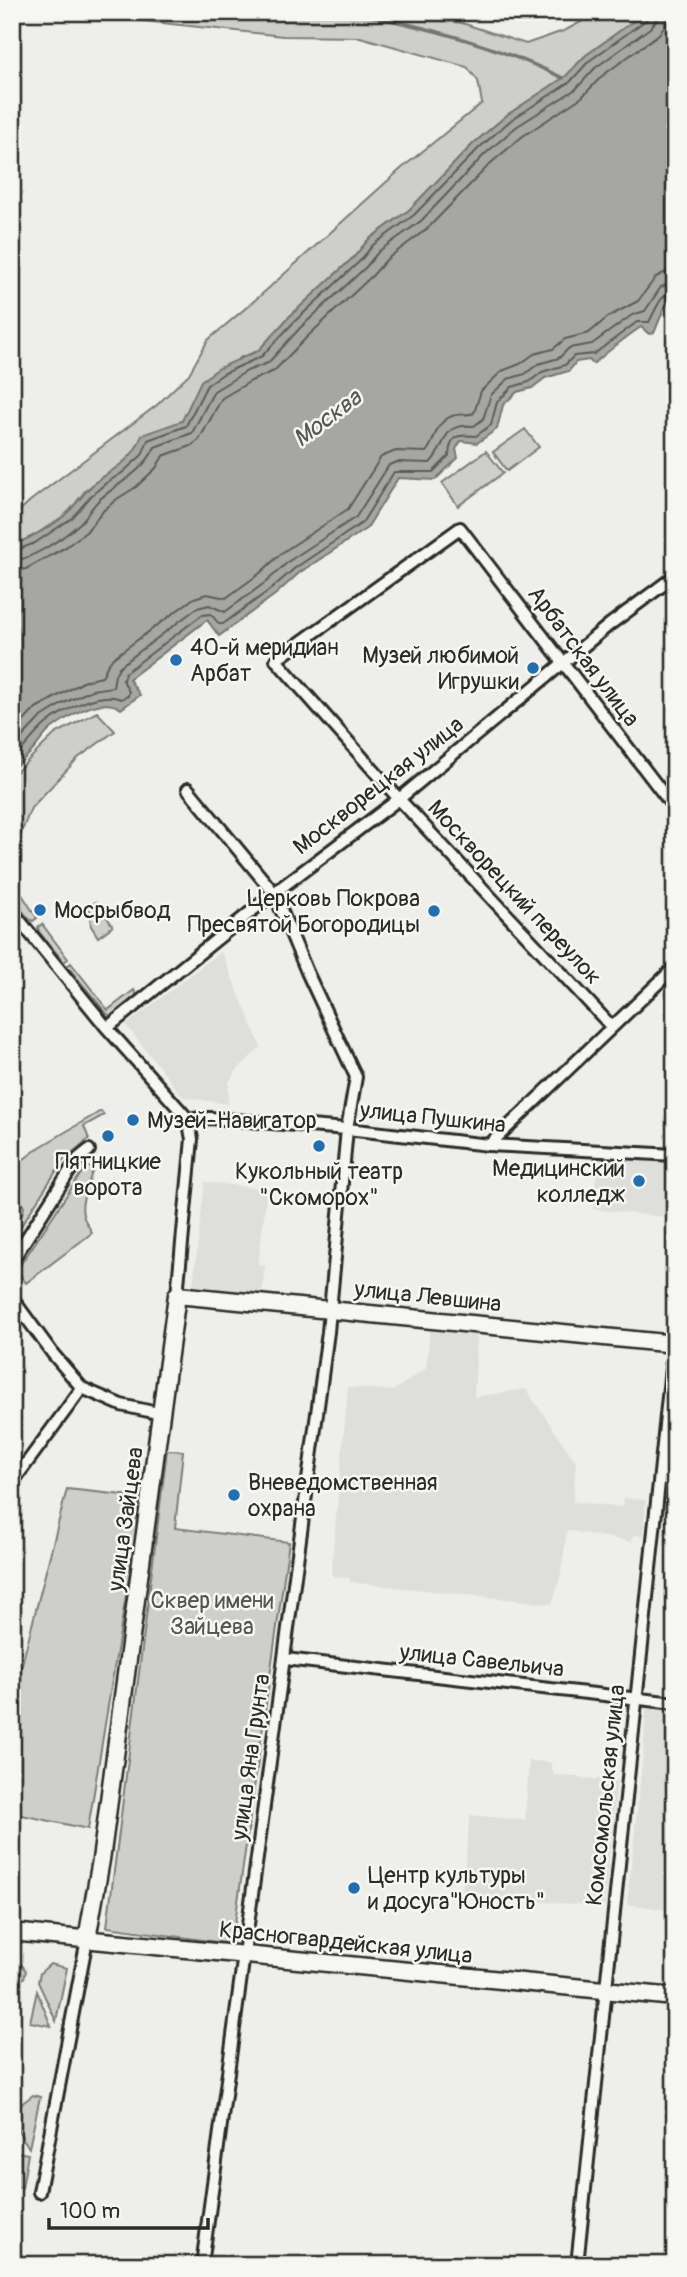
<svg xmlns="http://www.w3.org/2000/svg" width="687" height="2277" viewBox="0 0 687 2277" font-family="Pangolin,sans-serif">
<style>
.built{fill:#dededb}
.green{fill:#cececa;stroke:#7c7c7a;stroke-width:2}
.water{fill:#a6a6a3;stroke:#757573;stroke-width:2}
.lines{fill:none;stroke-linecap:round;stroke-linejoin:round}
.shore{stroke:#5c5c5b;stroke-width:2}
.stream{stroke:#757573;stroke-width:3.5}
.street-casing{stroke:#2b2b2b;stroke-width:16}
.secondary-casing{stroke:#2b2b2b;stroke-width:21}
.street{stroke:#f6f6f2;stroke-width:10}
.secondary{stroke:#f6f6f2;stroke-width:16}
.poi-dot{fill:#1f6fb2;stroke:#f6f6f2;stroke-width:2.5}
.labels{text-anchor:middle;stroke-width:5;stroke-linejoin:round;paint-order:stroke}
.poi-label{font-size:23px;fill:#2b2b2b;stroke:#f6f6f2;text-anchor:start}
.street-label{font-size:23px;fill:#2b2b2b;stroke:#f6f6f2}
.park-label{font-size:23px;fill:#545453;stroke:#f6f6f2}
.water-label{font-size:24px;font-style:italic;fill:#565655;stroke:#f6f6f2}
</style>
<rect width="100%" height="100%" fill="#eeeeea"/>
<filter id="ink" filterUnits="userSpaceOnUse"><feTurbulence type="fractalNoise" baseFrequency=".0143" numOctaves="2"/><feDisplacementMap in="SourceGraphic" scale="14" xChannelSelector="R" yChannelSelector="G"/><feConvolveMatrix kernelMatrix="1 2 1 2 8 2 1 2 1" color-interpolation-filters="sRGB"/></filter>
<g filter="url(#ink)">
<path class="built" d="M221,951l40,96 -23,22 -9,13 -1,22 -45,-7 -57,-72z
M598,1158l77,5v55l-82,-9z
M205,1182l62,7 -9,76 7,1 -3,27 -69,-8z
M430,1331l47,4 -3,62 52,-8 50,73 -3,40 50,5 1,-9 22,2 -3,36 -10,-1 -1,7 -65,-12 -6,44 -9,30 -202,-22v-4l-15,-1v-2l-4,-1 17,-187 45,4 33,-23z
M646,1707l29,3v201l-48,-7 17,-158z
M529,1761l21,1 4,13 63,6 -13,125 -142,-10 8,-81 55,5z"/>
<path class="green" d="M60,12h352l22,7 28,4 64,21 40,-14 33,-18h47l-61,44 -19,20 -59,39 -33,28 -65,67 -41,30 -13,16 -66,61 -31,34 -17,6 -50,47 -9,17 -14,6 -31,22 -19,19 -16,9 -17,14 -17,22 -36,24 -20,9v-28l18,-17 127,-96 32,-31 19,-34 53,-45 141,-127 80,-65 -4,-22 -11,-14 -107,-30 -77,-1z
M525,429l14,18 -32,24 -14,-19z
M486,451l17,22 -45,33 -16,-23z
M97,712l18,19 -37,27 -47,50 -19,49v-81l43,-42z
M21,893l16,25 -4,3 -4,-2 -13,-16z
M96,902l17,24 -15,11 -7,-11 -2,-19z
M42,924l26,35 -4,3 -25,-30 -1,-5z
M71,963l37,47 26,-20 4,7 -26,19 -5,-2 -40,-48z
M101,1111l3,4 -20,11 5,13 -25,20 -52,81v-17l10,-8 2,-8 -2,-4h-10v-35l28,-21z
M86,1166l7,3c-4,15 -15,35 -9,49 2,5 6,10 8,15l-66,50 -9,-13z
M167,1450l16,1 -8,77 114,14 -57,402 -125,-17z
M67,1489l75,8 -54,332 -76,-16v-110z
M12,1957l5,1 9,13 -2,7 -12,9z
M50,1964l17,4 -11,53 -18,-39 2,-9z
M37,1991l14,35 -21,-4z
M33,2095l7,2 -11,51 -17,-27v-10z
M12,2151l16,3 -6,34 -5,-1v-13l-5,-7z"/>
<path class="water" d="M646,12h29v283l-10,11 -11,27 -5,1 -8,-7c-17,11 -32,24 -48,37l-4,-4 -13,2 -7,9 -24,7 -13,10 -15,4 -14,13 -6,24 -20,14 -16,-2 -5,8 2,9 -23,22 -37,-2 -31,50 -68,45 -23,21 -57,42 -12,-16 -78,59 11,16 -19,14c-19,-14 -53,7 -70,20 -7,6 -12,14 -18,21 -6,7 -14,13 -21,19v-223c19,-9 41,-19 56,-34 10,-9 16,-20 26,-28 21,-18 38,-21 48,-49l40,-14 19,-40 18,-13 39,-17 31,-34 66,-61 13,-16 41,-30 65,-67 33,-28 59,-39 19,-20z"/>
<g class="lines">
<path class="shore" d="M12,552l23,-9 37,-25 19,-22 15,-13 16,-10 20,-18 6,-15 38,-14 21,-41 16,-11 39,-18 32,-34 66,-61 13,-16 41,-30 65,-67 32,-28 59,-38 19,-21 57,-41 2,-8
M12,561c19,-1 53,-24 67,-37 8,-7 13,-18 21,-25 20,-17 43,-27 55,-52l37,-14 22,-42 33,-20 21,-8 32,-35 66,-61 13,-16 42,-30 64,-67 31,-27 60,-38 19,-21 55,-40 6,-7 1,-9
M12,571l14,-2 40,-22 20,-15 18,-22 13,-11 19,-12 20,-19 7,-12 28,-10 8,-6 23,-42 29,-17 23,-10 34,-35 65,-61 14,-16 41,-31 64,-66 31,-26 59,-39 20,-21 57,-42 6,-9 3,-13
M12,734l24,-26 49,-27 17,-4 5,-11 6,-8 81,-60 13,-4 19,4 33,-24 24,-22 65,-43 33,-52 15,-6 30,1c10,-11 8,-29 26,-36 7,-3 15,0 22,-3l7,-22 21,-20 18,-7 14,-10 19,-5 12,-10 24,-6 19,-16 30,-16 18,-24 10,-5h9
M12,748l28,-30 22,-14 30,-14 21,-3 2,-12 4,-8 78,-59 12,-3 16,7 41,-30 23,-21 67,-44 33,-52 8,-3 33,1c19,-19 9,-40 44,-37l9,-7 8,-24 17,-16 17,-5 13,-10 21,-6 10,-10 23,-4 40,-29 13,-4 16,-24 14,-5
M12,760c12,-11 22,-26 34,-36 17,-14 54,-34 75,-25l7,-3 1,-4 -6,-12 2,-7 77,-58 9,-1 8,10h4l48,-35 24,-21 67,-45 32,-51h39l16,-16c1,-21 8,-22 27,-20l15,-11 6,-23 15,-15 17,-5 13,-10 23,-7 9,-9 20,-2 43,-32h12c7,-12 11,-29 26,-31"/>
<path class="stream" d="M351,12c73,14 145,33 212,66"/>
<g class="street-casing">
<path id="street" d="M188,789l86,104 33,79 49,105 -9,52 -19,203 -126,933
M12,911l95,117 81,91 4,20 -15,156
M611,1026l-212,-227 -123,-139 184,-132 215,281
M107,1028l167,-135 125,-94 210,-174 66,-49
M188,1119l22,-1 137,11 142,16 186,10
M489,1145l186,-178
M12,1261l57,-89 10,-14 10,-8
M12,1298l41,56 29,34 39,17 41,9
M12,1483l70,-95
M285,1659l390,44
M39,2192l48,-253
M577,2265l98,-935"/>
</g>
<g class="secondary-casing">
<path id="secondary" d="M12,1932l663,65
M87,1939l14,-79 76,-565 498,49"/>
</g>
<use href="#street" class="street"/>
<use href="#secondary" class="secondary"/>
</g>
</g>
<g class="poi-dot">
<circle cx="176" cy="660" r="7"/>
<circle cx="533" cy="668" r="7"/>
<circle cx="40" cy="910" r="7"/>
<circle cx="434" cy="911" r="7"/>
<circle cx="133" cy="1120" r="7"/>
<circle cx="108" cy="1136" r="7"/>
<circle cx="319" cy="1146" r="7"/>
<circle cx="639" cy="1181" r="7"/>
<circle cx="234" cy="1495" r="7"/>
<circle cx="354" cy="1888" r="7"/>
</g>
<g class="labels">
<g class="poi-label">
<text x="190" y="655">40-й меридиан<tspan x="190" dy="26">Арбат</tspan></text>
<text x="519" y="663" text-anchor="end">Музей любимой<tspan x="519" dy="26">Игрушки</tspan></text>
<text x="420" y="906" text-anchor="end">Церковь Покрова<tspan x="420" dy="26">Пресвятой Богородицы</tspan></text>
<text x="54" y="918">Мосрыбвод</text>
<text x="147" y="1128">Музей-Навигатор</text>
<text x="108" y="1169" text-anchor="middle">Пятницкие<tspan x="108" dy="26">ворота</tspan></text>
<text x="625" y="1176" text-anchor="end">Медицинский<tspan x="625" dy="26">колледж</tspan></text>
<text x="319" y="1179" text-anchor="middle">Кукольный театр<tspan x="319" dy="26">"Скоморох"</tspan></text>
<text x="248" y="1490">Вневедомственная<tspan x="248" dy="26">охрана</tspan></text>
<text x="368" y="1883">Центр культуры<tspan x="368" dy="26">и досуга"Юность"</tspan></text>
</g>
<g class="street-label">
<text transform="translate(584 656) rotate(53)" y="8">Арбатская улица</text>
<text transform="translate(378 785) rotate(-38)" y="8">Москворецкая улица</text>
<text transform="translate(515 892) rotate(47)" y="8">Москворецкий переулок</text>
<text transform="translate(433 1117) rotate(6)" y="8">улица Пушкина</text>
<text transform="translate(428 1296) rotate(6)" y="8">улица Левшина</text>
<text transform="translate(125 1519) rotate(-82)" y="8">улица Зайцева</text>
<text transform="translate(482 1660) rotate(6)" y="8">улица Савельича</text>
<text transform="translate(250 1757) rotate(-82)" y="8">улица Яна Грунта</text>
<text transform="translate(605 1795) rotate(-84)" y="8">Комсомольская улица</text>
<text transform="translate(346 1942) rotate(6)" y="8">Красногвардейская улица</text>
</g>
<g class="park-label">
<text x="212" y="1608">Сквер имени<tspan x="212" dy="26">Зайцева</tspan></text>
</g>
<g class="water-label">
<text transform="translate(327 418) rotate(-37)" y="8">Москва</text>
</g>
</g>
<rect width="687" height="2277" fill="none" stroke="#f6f6f2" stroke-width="42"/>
<rect x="21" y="21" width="645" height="2235" fill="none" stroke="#2b2b2b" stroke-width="2.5" filter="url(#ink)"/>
<path d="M49 2218v10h159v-10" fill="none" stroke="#2b2b2b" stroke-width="3.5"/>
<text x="60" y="2218" font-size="21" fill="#2b2b2b" stroke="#f6f6f2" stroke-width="5" paint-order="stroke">100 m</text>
</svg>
